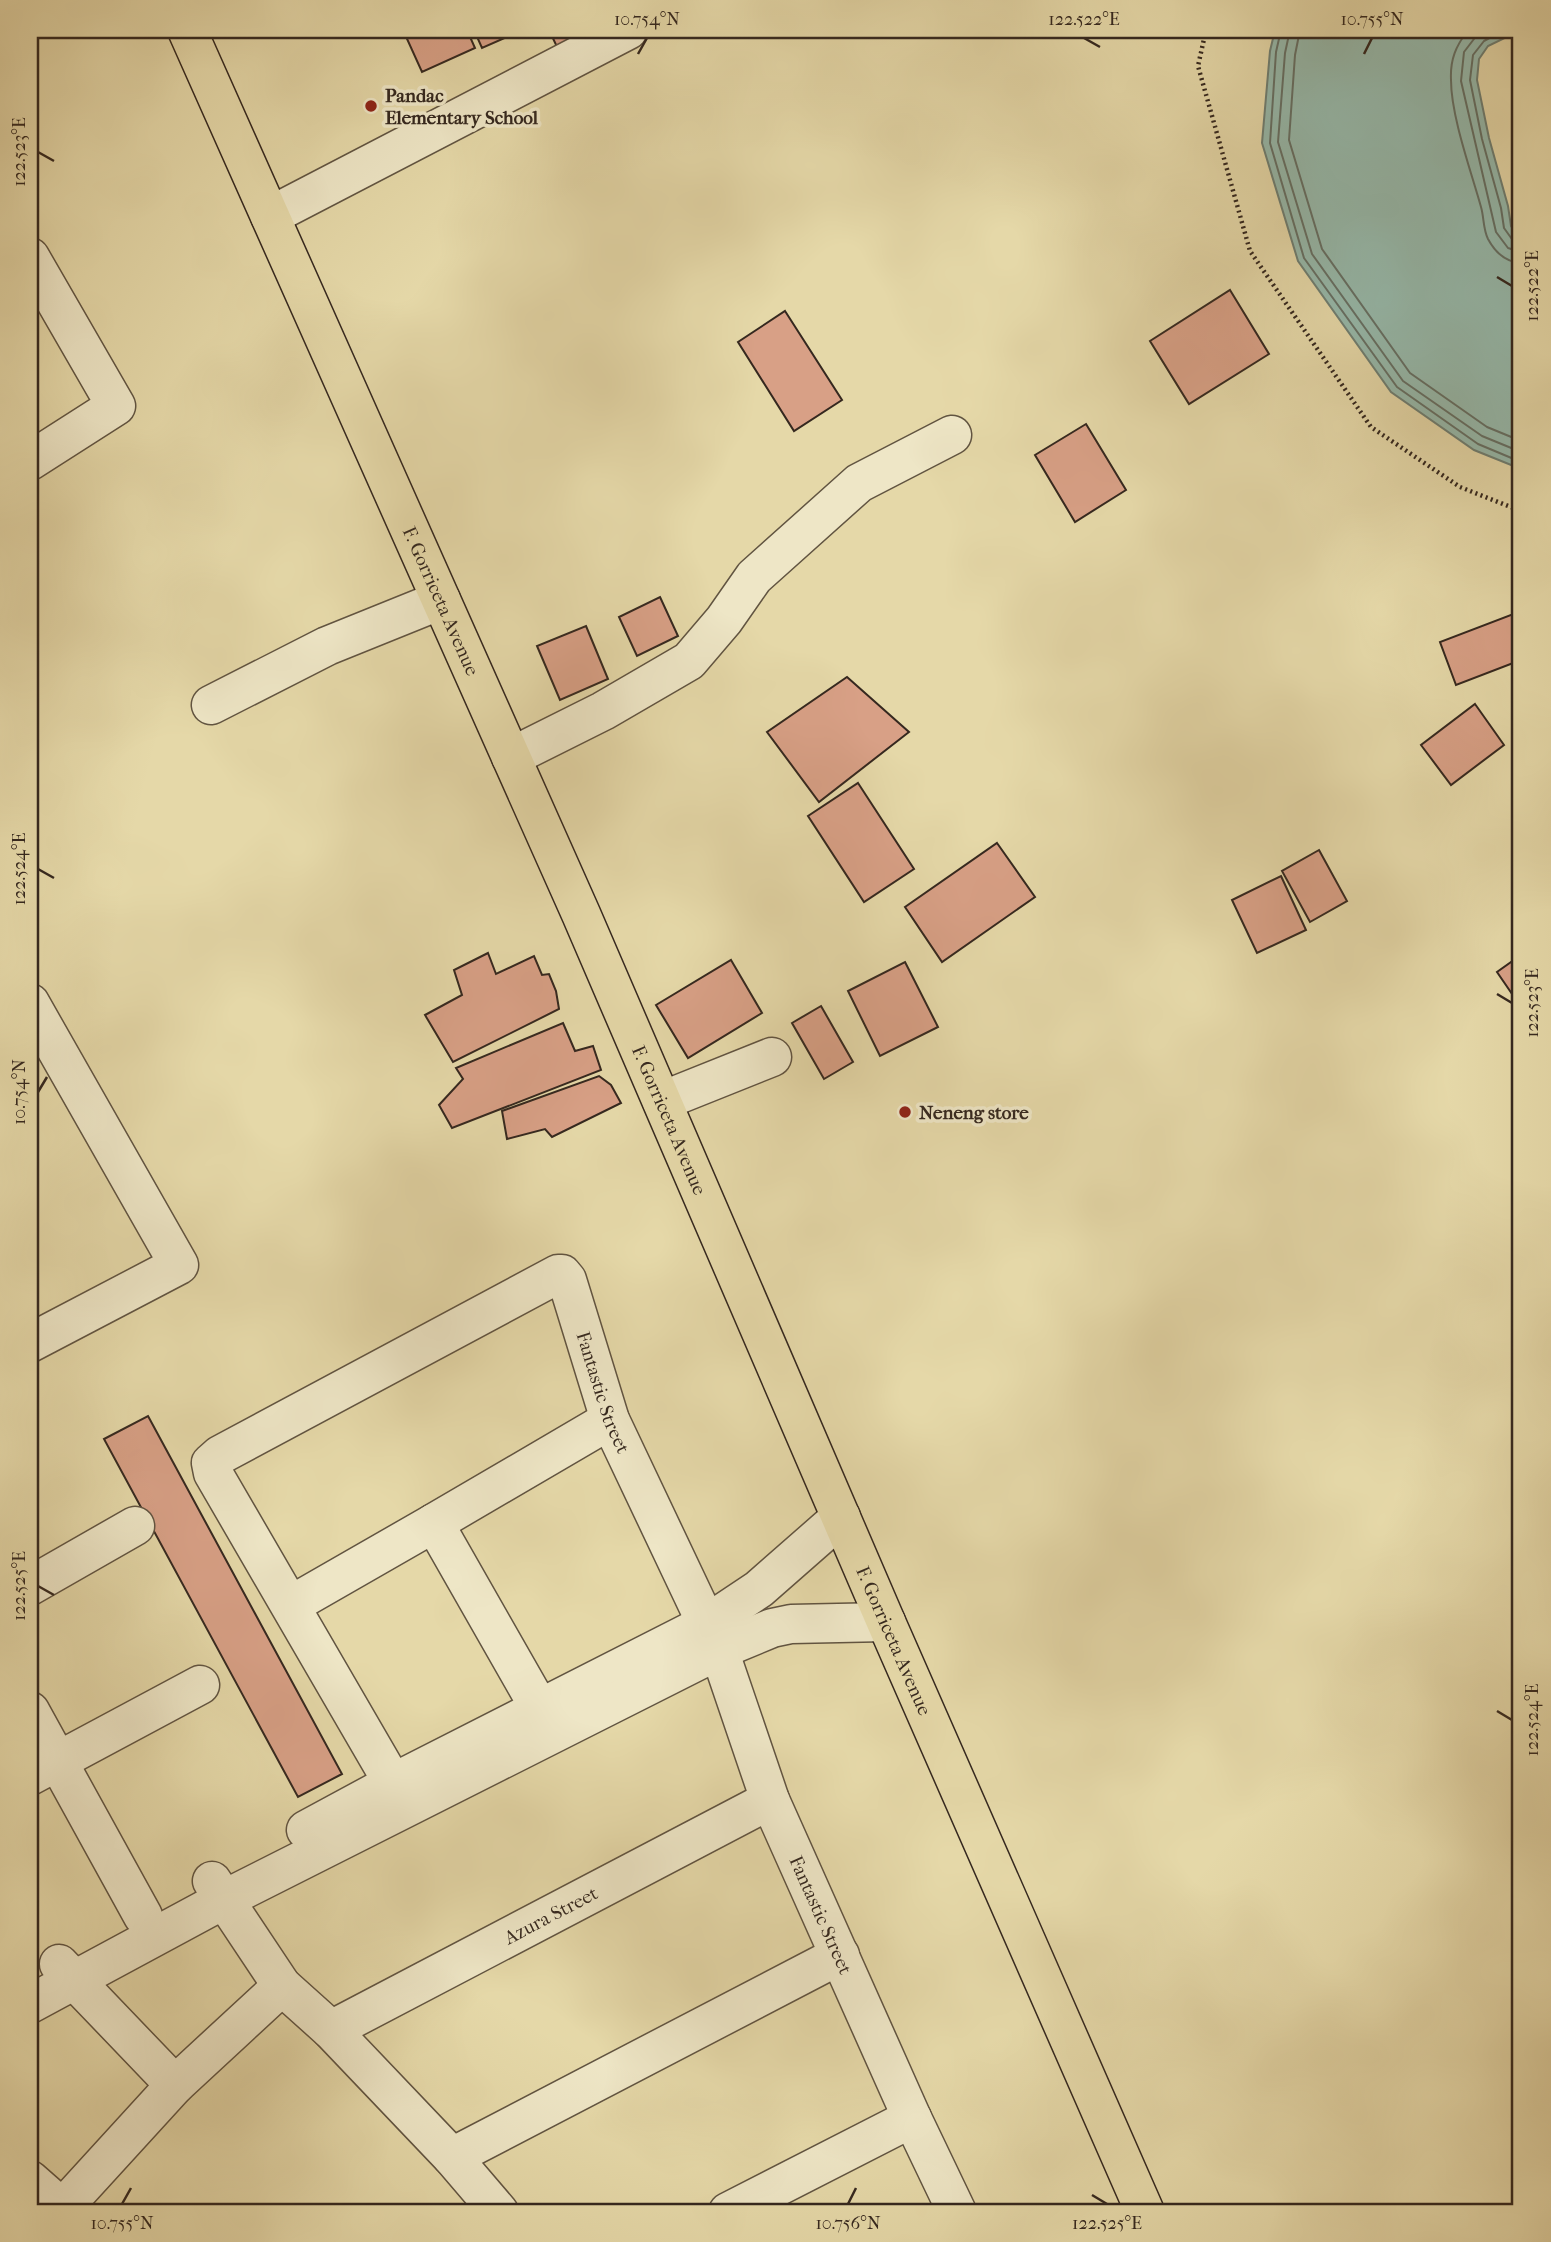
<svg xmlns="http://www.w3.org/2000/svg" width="1551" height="2242" viewBox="0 0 1551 2242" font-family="'IM FELL French Canon',serif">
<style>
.water{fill:#96b9ab;stroke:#6f7f73;stroke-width:2}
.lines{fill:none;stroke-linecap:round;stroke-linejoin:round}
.shore{stroke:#667065;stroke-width:2}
.building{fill:#d8a086;stroke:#35281f;stroke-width:2}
.minor-casing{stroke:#615441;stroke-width:41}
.major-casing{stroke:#35281f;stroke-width:41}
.path{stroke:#35281f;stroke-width:4.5;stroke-dasharray:2 3.5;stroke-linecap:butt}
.minor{stroke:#eee6c6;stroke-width:38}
.major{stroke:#e5d8a8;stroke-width:38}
.ticks{fill:none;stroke:#35281f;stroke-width:2.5}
.poi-dot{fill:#8f2418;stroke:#eee6c6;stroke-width:2.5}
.labels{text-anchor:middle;stroke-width:7;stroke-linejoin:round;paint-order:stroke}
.poi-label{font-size:19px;font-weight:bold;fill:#35281f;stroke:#eee6c6;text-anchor:start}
.street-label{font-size:19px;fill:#35281f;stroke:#eee6c6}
.neatline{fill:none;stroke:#35281f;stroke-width:2.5}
.ticks-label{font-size:18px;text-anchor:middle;fill:#35281f}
</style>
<rect width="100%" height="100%" fill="#e5d8a8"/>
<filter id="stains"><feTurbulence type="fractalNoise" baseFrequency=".00286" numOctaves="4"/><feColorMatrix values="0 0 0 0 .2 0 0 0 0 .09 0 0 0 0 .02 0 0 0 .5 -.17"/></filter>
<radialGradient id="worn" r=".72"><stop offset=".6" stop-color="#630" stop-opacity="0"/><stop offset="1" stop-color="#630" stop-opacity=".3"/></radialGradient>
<path class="water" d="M1275,30h246l-33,16 -9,13 -2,21 12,58 19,68 3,20 10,14v229l-47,-19 -83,-58 -93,-131 -36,-118 8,-92z"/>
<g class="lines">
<path class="shore" d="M1281,30l-5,22 -6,91 34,115 93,129 81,57 43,18
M1290,30l-5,23 -7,89 34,112 91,127 79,55 39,16
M1300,30l-5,25 -6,85 33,109 88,124 77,54 34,14
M1468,30c-12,16 -18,29 -17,50 0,36 20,91 30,127 3,10 2,22 7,32 7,13 17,23 33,24
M1486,30l-9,5 -13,17 -3,29 35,151 12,16 13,4
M1504,30l-20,11 -11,14 -3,25 12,59 19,69 3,20 10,14 7,2"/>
</g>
<path class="building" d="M403,30h64l8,18 -53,24z
M474,30h49l-41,18z
M549,30h52l-43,19z
M1230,290l39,64 -80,50 -39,-63z
M785,311l57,89 -48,31 -56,-89z
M1086,424l40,66 -51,32 -40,-67z
M660,597l18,39 -41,20 -18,-39z
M1516,613l5,15v32l-65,25 -16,-43z
M586,626l22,53 -48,21 -23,-54z
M847,677l62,55 -90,70 -52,-70z
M1475,704l29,41 -53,40 -30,-40z
M858,783l56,86 -50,33 -56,-86z
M997,843l38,54 -93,65 -37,-55z
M1319,850l28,51 -37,21 -28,-51z
M1281,876l25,54 -49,23 -25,-53z
M488,953l8,21 38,-18 8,19 7,-1 7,17 3,18 -106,53 -28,-47 37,-20 -8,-25z
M1521,955v52l-24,-35z
M731,960l31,53 -74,45 -32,-53z
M905,962l33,65 -58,29 -32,-65z
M821,1006l32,56 -29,17 -32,-56z
M563,1023l12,28 18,-5 8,24 -149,58 -13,-23 24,-26 -7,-11z
M599,1076l12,9 10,18 -69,34 -7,-8 -38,10 -5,-28z
M148,1416l194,358 -44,23 -194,-358z"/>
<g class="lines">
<g class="minor-casing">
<g id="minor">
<path d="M270,216l358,-186"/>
<path d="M30,257l86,149 -86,55"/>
<path d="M211,705l116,-59 114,-46"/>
<path d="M511,757l92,-46 86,-50 35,-41 30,-43 105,-94 93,-48"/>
<path d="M30,1003l149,262 -149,78"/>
<path d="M662,1101l110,-44"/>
<path d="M30,1586l105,-60"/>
<path d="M291,1605l143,-82"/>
<path d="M540,1709l-106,-186 176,-103"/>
<path d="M30,1711l113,205"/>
<path d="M30,1776l170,-91"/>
<path id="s1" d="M393,1783l-180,-310 -2,-10 9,-8 338,-181h4l5,6 43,140 109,230 51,150 142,318 45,94"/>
<path d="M306,1830l87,-47 315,-160 51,-34 82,-72"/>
<path d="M212,1881l70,105 49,44 121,127 47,55"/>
<path d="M59,1964l116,121"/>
<path d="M30,2004l193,-104 496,-250 53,-22 19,-4 95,-2"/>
<path id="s2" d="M331,2030l439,-230"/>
<path d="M452,2157l388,-202"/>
<path d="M30,2180l33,29"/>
<path d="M59,2212l116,-127 107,-99"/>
<path d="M728,2212l184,-94"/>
</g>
</g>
<g class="major-casing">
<g id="major">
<path id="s3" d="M187,30l394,884 305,708 259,590"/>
</g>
</g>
<path class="path" d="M1206,30l-8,36 52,185 121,176 89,60 61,24"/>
<use href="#minor" class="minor"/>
<use href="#major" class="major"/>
</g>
<path class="ticks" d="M1084,38l16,9M638,54l9,-16M1364,54l8,-16M38,152l16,9M1497,277l15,9M38,869l16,9M1497,994l15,9M38,1092l9,-15M38,1586l16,9M1497,1711l15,9M1092,2195l15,9M122,2204l9,-16M848,2204l8,-16"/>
<g class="poi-dot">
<circle cx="371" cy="106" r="7"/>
<circle cx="905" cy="1112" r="7"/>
</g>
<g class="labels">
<g class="poi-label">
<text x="385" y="102">Pandac<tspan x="385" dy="22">Elementary School</tspan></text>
<text x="919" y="1119">Neneng store</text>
</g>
<g class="street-label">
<text dy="7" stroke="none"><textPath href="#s3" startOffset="625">F. Gorriceta Avenue</textPath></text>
<text dy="7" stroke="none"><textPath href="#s3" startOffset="1192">F. Gorriceta Avenue</textPath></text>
<text dy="7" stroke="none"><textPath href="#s1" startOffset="894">Fantastic Street</textPath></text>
<text dy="7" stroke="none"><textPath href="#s3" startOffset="1759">F. Gorriceta Avenue</textPath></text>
<text dy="7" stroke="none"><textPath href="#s1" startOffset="1461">Fantastic Street</textPath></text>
<text dy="7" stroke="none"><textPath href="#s2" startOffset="248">Azura Street</textPath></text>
</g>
</g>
<rect width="1551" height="2242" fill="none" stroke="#e5d8a8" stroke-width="77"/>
<rect x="38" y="38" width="1474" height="2166" class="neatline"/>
<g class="ticks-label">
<text x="647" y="25">10.754°N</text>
<text x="1084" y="25">122.522°E</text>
<text x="1372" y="25">10.755°N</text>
<text transform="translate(19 152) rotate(-90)" y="6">122.523°E</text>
<text transform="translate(1532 286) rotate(-90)" y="6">122.522°E</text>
<text transform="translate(19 869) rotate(-90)" y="6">122.524°E</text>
<text transform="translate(1532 1003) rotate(-90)" y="6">122.523°E</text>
<text transform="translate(19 1092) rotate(-90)" y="6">10.754°N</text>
<text transform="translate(19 1586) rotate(-90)" y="6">122.525°E</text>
<text transform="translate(1532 1720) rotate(-90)" y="6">122.524°E</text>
<text x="122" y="2229">10.755°N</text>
<text x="848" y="2229">10.756°N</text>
<text x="1107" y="2229">122.525°E</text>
</g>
<rect width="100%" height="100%" filter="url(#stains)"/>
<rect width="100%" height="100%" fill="url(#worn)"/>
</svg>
